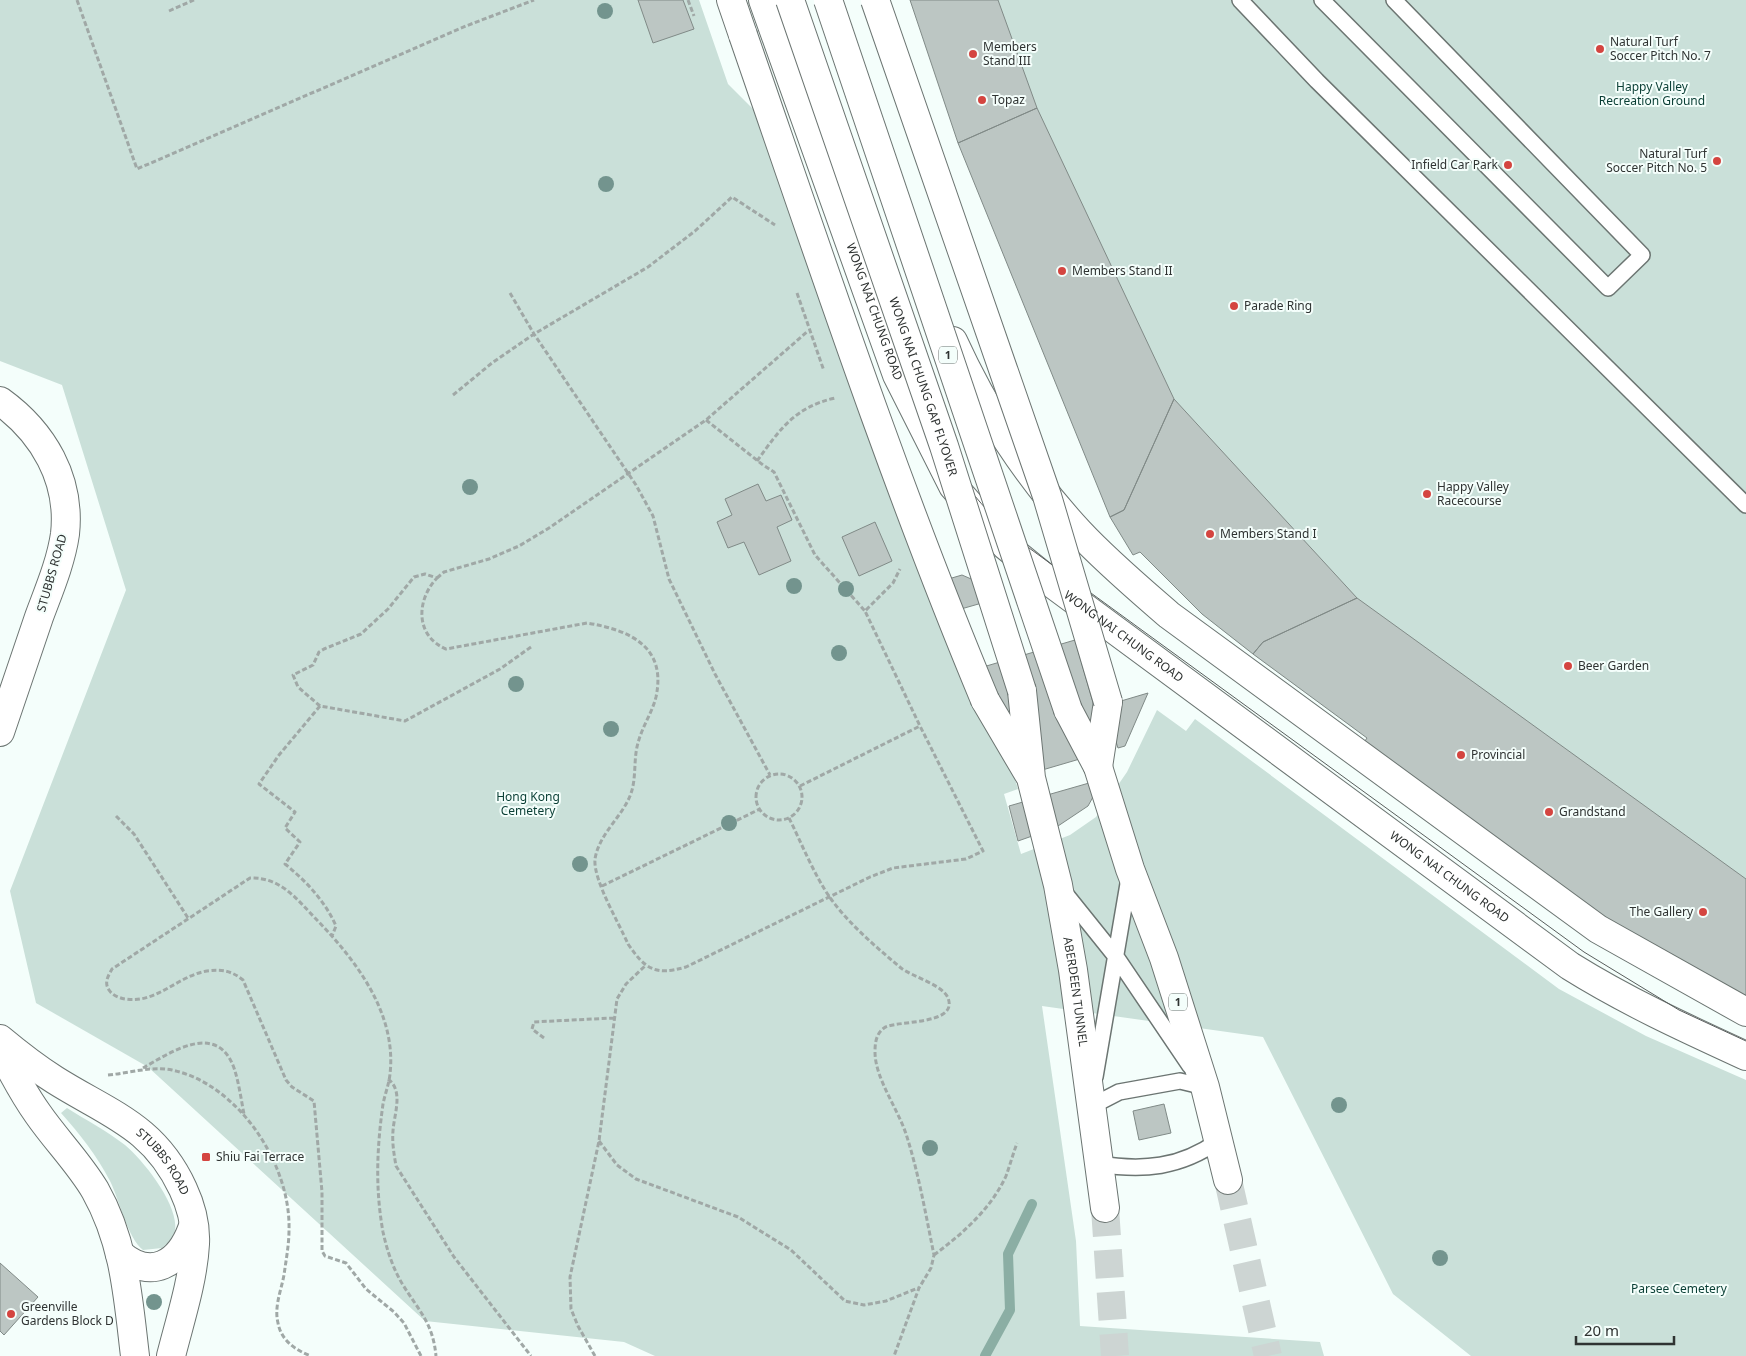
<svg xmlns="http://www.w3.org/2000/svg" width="1746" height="1356" viewBox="0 0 1746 1356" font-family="'Noto Sans',sans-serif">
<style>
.green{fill:#cae0d9}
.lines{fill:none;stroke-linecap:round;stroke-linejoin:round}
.stream{stroke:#8baea4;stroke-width:10}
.building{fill:#bcc6c3;stroke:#808a87}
.highway-tunnel{stroke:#cdd5d3;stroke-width:28;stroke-dasharray:28 14;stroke-linecap:butt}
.lane-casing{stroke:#6c7572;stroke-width:18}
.secondary-casing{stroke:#6c7572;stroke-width:30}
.highway-casing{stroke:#6c7572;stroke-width:30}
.path{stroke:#a0a8a6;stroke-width:3;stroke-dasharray:5 2.5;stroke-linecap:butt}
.lane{stroke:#fff;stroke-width:15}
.secondary{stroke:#fff;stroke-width:28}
.highway{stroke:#fff;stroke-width:28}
.tram{stroke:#595e5d;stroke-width:1}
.highway-bridge-casing{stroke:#6c7572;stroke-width:30;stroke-linecap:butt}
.highway-bridge{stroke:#fff;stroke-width:28}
.tree{fill:#73948e}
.poi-dot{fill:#d44540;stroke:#f4fefb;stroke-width:2}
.labels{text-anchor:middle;stroke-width:4;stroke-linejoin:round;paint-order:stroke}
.shield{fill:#f4fefb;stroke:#6a706e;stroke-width:1}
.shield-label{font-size:11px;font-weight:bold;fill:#2f3332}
.poi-label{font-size:12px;fill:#2f3332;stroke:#f4fefb;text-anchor:start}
.park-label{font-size:12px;fill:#093e34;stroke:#f4fefb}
.street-label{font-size:12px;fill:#2f3332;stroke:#f4fefb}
</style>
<rect width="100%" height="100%" fill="#f4fefb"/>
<path class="green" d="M0,0h699l29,84 32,32 200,560 20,-8 38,121 -14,5 17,60 49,-19 26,-18 31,-45 30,-62 29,21 9,-12 364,270 87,47 100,44v276h-275l-78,-62 -130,-257 -221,-31 34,235 4,85 240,16 4,14h-669l-31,-14 -199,-21 -277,-254 -112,-64 -26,-112 116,-301 -64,-205 -62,-24z
M910,0h836v1002l-379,-264 -114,-84 -51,-40 -62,-62z
M67,1108c19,12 40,23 58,37 18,15 54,60 50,85 -2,8 -7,13 -13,18l-19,2c-15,-11 -24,-51 -33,-69 -13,-25 -30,-47 -49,-68z"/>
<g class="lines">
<path class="stream" d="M985,1356l25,-46 -2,-56 24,-50"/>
</g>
<path class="building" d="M638,0h45l11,29 -41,14z
M910,0h88l39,108 -79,35z
M1037,108l137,291 -50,111 -14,7 -152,-374z
M1174,399l183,199 -94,44 -10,12 -51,-40 -62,-62 -7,3 -23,-38 14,-7z
M758,484l8,17 15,-6 11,25 -15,7 14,34 -32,14 -15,-33 -16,6 -11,-26 15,-7 -7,-16z
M875,522l17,39 -33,15 -17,-39z
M962,575l23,10 4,16 -35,10 -9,-31z
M1357,598l389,281v144l-386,-275 7,-10 -114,-84 10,-12z
M1075,640l32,111 -92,27 -32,-111z
M1148,693l-23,53 -7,2 -9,-28 12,-19z
M1103,779l-15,27 -33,22 -37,13 -9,-35z
M1164,1104l7,29 -32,7 -6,-29z
M0,1263l38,34 -34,38 -4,-4z"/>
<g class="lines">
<path class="highway-tunnel" d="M1228,1180l40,176
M1105,1208l10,148"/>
<g class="lane-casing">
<path id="lane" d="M1240,0l77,81 429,424
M1322,0l286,288 34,-33 -248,-255
M1064,892l53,66 73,108
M1095,1077l34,-199
M1090,1107l29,-15 61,-11 25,6
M1098,1164c45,7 82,4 120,-23"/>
</g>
<g class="secondary-casing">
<g id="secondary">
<path id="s1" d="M763,0l134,375 56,111 53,60 48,39 516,381c56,35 115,62 176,90"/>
<path d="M953,341c32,70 74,135 126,191 28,30 59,56 90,83l429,314 148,83"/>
<path d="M0,401c43,31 71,78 65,133 -4,28 -16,56 -26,83 -13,38 -26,77 -39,115"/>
<path id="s2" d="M0,1039c18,15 36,29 55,41 54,34 99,46 128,109 8,17 13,36 12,55 -2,37 -15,76 -24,112"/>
<path d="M0,1048c11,22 23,45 38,66 18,26 41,49 57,76 30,53 33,108 40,166"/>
<path d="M120,1254c31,27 59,10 72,-25"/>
</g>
</g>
<g class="highway-casing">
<g id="highway">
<path d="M731,0l12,35"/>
<path id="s3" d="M1022,691l9,87 27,107 15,85 32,238"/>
<path d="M985,700l43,73"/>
<path d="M1068,710l30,57 32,102 34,89 41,129 23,93"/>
<path d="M1098,767l10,-65"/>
</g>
</g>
<path class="path" d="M77,0l60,169 329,-143 68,-26
M688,0l6,16
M169,11l25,-11
M510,293l24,41 102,151 17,31 16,63 46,95 55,101
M797,293l27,78
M453,395l39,-32 42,-29 114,-67 47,-36 37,-34 43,28
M706,420l57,45 11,7 41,83 50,56
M757,461c23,-32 38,-54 78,-63
M437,578l7,-6 45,-13 30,-13 30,-18 157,-108 102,-89
M531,647l-31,22 -95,52 -85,-15 -22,-19 -5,-12 20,-10 6,-13 5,-3 37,-15 27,-25 26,-32 11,-3 12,4c-21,22 -22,58 9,71l141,-26c42,7 80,23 69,74 -4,16 -14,30 -18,46 -5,17 -1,36 -8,53 -9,22 -31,38 -35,63 -2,21 24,64 33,85 17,25 27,32 58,23l184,-90 23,-9 73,-9 17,-8 -63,-125 -55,-115 28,-28 7,-14
M320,706l-41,49 -20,29 36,28 -10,16 15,14 -15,22c21,17 40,37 51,62l-4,10
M756 797a23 23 0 1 1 46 0a23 23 0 1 1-46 0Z
M800,786l120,-60
M116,816l18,18 54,84
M789,818c12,24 26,59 42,81 19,26 45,48 70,69 12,9 42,17 47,30 11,28 -54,22 -64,30 -8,6 -9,15 -9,24 0,27 24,58 32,85 12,38 19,79 27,118l-3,13 -12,20 -25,68
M602,886l158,-77
M544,1038l-12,-9 2,-7 80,-4
M143,1068c28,-16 74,-47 91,0 5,15 7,31 10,46
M108,1075c22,-2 42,-9 64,-5 66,14 119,94 117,160 0,15 -3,30 -5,45 -3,16 -10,32 -6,48 3,17 17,27 33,33
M388,1079c16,12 6,35 5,52 -1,12 1,23 3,35l58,91 77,99
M599,1141l18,24 19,14 102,38 53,33 54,51 19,4 22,-4 32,-13
M934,1255c28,-21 57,-46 72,-79 4,-11 7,-22 11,-33
M421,1356l-17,-33 -10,-11 -28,-23 -20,-26 -21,-7 -3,-5v-59l-8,-91 -22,-14 -6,-7 -43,-100c-11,-9 -21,-11 -36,-9 -30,5 -50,33 -82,28 -6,-1 -13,-4 -16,-9 -5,-7 -1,-14 3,-21l138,-91c30,-1 46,20 65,40 40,41 82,95 75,156 -1,10 -5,20 -7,30 -6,43 -8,84 0,128 4,18 10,37 20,53 16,26 30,38 33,71
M595,1356l-17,-30 -7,-17 -1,-32 29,-136 18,-142 9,-15 19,-18"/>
<use href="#lane" class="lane"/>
<use href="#secondary" class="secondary"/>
<use href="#highway" class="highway"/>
<path class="tram" d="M784,0l144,421c23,49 54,90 97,124l559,407 95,58 67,31"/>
<g class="highway-bridge-casing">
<g id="highway-bridge">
<path id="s4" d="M790,0l154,446 78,245"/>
<path d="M828,0l240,710"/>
<path d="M875,0l172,496 61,206"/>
<path d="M743,35c77,223 151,447 242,665"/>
</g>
</g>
<use href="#highway-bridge" class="highway-bridge"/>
</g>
<g class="tree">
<circle cx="605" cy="11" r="8"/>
<circle cx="606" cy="184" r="8"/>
<circle cx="470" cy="487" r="8"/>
<circle cx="794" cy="586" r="8"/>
<circle cx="846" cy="589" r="8"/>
<circle cx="839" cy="653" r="8"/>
<circle cx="516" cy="684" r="8"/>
<circle cx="611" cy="729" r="8"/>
<circle cx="729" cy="823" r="8"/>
<circle cx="580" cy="864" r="8"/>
<circle cx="1339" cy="1105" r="8"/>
<circle cx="930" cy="1148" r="8"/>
<circle cx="1440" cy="1258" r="8"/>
<circle cx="154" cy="1302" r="8"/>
</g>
<g class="poi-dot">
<circle cx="1600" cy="49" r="5"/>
<circle cx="973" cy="54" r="5"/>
<circle cx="982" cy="100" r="5"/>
<circle cx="1717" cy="161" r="5"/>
<circle cx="1508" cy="165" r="5"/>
<circle cx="1062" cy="271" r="5"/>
<circle cx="1234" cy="306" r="5"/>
<circle cx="1427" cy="494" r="5"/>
<circle cx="1210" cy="534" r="5"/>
<circle cx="1568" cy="666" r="5"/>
<circle cx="1461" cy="755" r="5"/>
<circle cx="1549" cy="812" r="5"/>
<circle cx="1703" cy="912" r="5"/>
<rect x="201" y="1152" width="10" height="10" rx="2.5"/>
<circle cx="11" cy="1314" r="5"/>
</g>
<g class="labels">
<g class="shield">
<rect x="939" y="346.5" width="18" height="17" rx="4"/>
<rect x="1169" y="993.5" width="18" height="17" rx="4"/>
</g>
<g class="shield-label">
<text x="948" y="359">1</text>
<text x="1178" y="1006">1</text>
</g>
<g class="poi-label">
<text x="1610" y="46">Natural Turf<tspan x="1610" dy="14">Soccer Pitch No. 7</tspan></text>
<text x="983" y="51">Members<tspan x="983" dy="14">Stand III</tspan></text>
<text x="992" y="104">Topaz</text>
<text x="1707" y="158" text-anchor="end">Natural Turf<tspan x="1707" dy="14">Soccer Pitch No. 5</tspan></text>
<text x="1498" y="169" text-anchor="end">Infield Car Park</text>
<text x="1072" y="275">Members Stand II</text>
<text x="1244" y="310">Parade Ring</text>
<text x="1437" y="491">Happy Valley<tspan x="1437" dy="14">Racecourse</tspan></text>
<text x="1220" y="538">Members Stand I</text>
<text x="1578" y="670">Beer Garden</text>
<text x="1471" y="759">Provincial</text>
<text x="1559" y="816">Grandstand</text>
<text x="1693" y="916" text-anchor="end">The Gallery</text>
<text x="216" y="1161">Shiu Fai Terrace</text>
<text x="21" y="1311">Greenville<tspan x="21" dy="14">Gardens Block D</tspan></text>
</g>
<g class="park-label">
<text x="1652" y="91">Happy Valley<tspan x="1652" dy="14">Recreation Ground</tspan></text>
<text x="528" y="801">Hong Kong<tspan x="528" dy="14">Cemetery</tspan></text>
<text x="1679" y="1293">Parsee Cemetery</text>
</g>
<g class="street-label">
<text dy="4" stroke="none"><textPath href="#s1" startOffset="331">WONG NAI CHUNG ROAD</textPath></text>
<text dy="4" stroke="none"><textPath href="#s4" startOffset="409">WONG NAI CHUNG GAP FLYOVER</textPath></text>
<text transform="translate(52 573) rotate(-74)" y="4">STUBBS ROAD</text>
<text dy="4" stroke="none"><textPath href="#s1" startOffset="751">WONG NAI CHUNG ROAD</textPath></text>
<text dy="4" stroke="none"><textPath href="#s1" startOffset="1156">WONG NAI CHUNG ROAD</textPath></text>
<text dy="4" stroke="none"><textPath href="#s3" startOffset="306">ABERDEEN TUNNEL</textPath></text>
<text dy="4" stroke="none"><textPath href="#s2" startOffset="206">STUBBS ROAD</textPath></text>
</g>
</g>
<path d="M1576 1336v8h98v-8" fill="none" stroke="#2f3332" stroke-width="2.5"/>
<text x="1584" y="1336" font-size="15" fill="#2f3332" stroke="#f4fefb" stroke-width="4" paint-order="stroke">20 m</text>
</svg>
